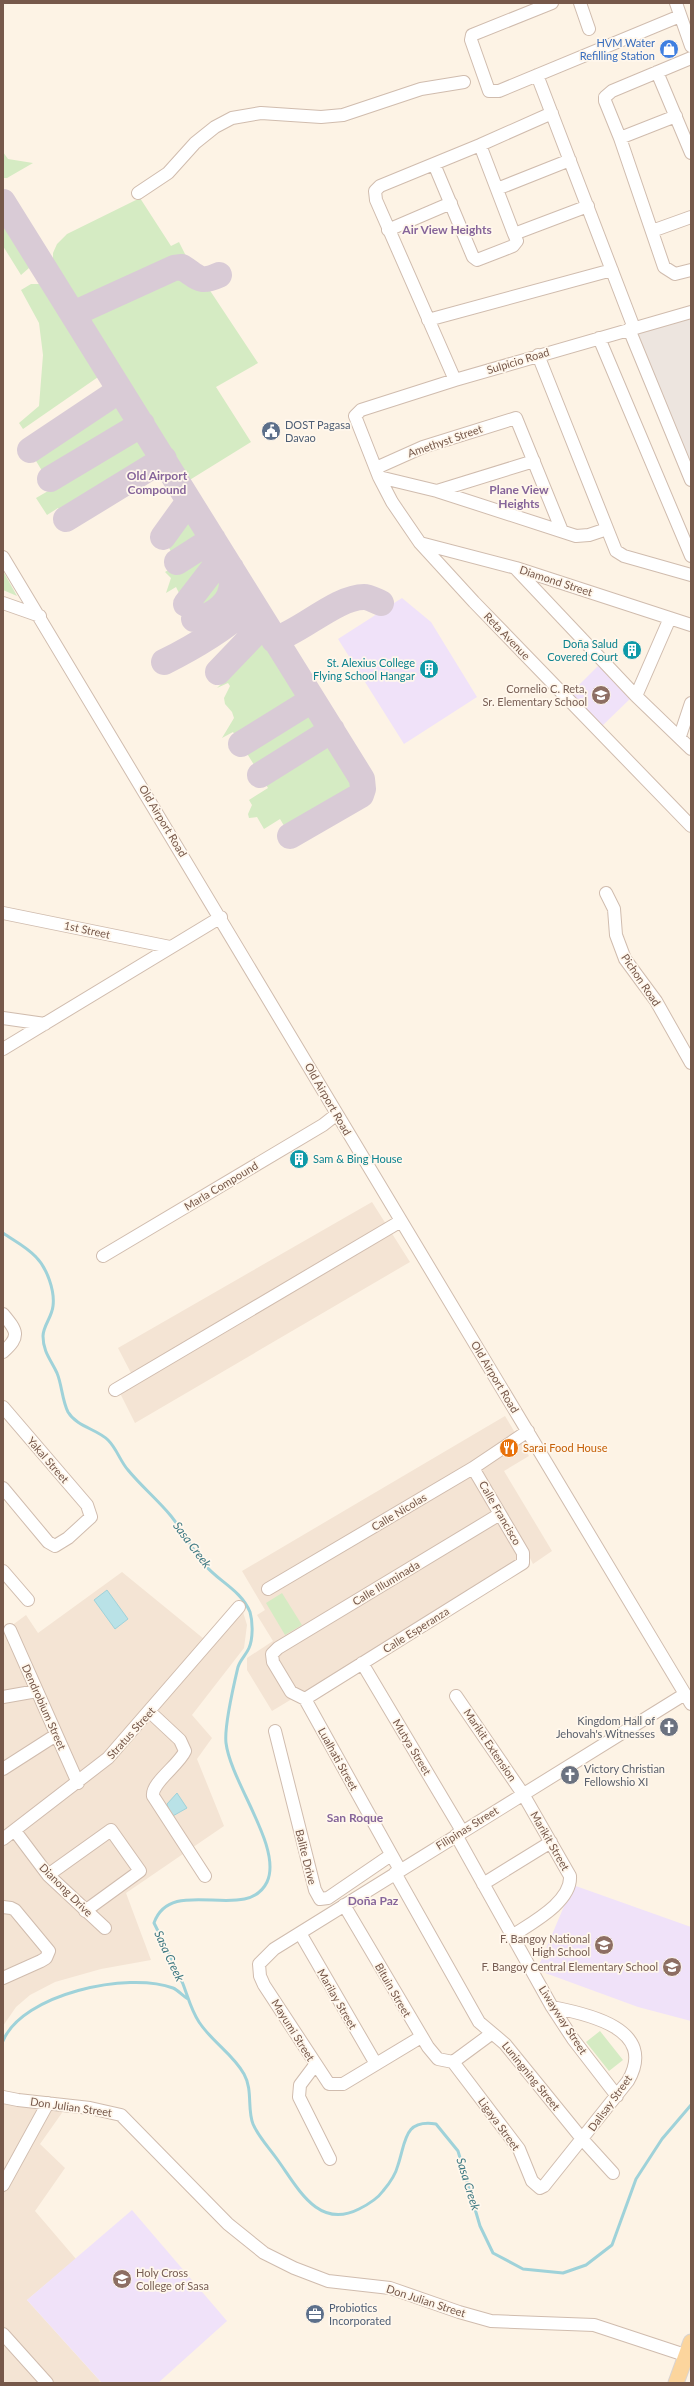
<svg xmlns="http://www.w3.org/2000/svg" width="694" height="2386" viewBox="0 0 694 2386" font-family="Lato,sans-serif">
<style>
.residential{fill:#f4e4d4}
.industrial{fill:#ede5df}
.education{fill:#f0e2f9}
.green{fill:#d5ebc3}
.water{fill:#b9e2e7;stroke:#9fd2d9}
.lines{fill:none;stroke-linecap:round;stroke-linejoin:round}
.stream{stroke:#9fd2d9;stroke-width:3}
.taxiway{stroke:#d9cbd6;stroke-width:26}
.minor-casing{stroke:#d0bcae;stroke-width:14}
.major-casing{stroke:#dbd4d0;stroke-width:17}
.minor{stroke:#fff;stroke-width:12}
.major{stroke:#fcd59d;stroke-width:15}
.labels{text-anchor:middle;stroke-width:3.5;stroke-linejoin:round;paint-order:stroke}
.shop-label{font-size:11px;fill:#366cbe;stroke:#fff7ec;text-anchor:end}
.street-label{font-size:11px;fill:#76584a;stroke:#fff7ec}
.service-label{font-size:11px;fill:#4e5e75;stroke:#fff7ec;text-anchor:start}
.culture-label{font-size:11px;fill:#0d838f;stroke:#fff7ec;text-anchor:end}
.education-label{font-size:11px;fill:#785e54;stroke:#fff7ec;text-anchor:end}
.food-label{font-size:11px;fill:#c56008;stroke:#fff7ec;text-anchor:start}
.worship-label{font-size:11px;fill:#5b616d;stroke:#fff7ec;text-anchor:end}
.neighbourhood-label{font-size:12px;font-weight:bold;fill:#86659a;stroke:#fff7ec}
.water-label{font-size:12px;font-style:italic;fill:#407a83;stroke:#fff7ec}
</style>
<rect width="100%" height="100%" fill="#fdf3e5"/>
<path class="residential" d="M372,1202l38,60 -275,161 -16,-32 12,-18 -13,-25z
M505,1416l24,40 -25,15 48,80 -19,13 -4,-8 -257,155 -25,-41v-12l26,-17 -16,-26 8,-5 -23,-39z
M122,1572l82,67 33,-37 6,10 4,13 -3,23 -52,67 20,23 -15,21 27,67 -98,67 25,67 -50,9 -46,13 -25,13 -14,12 -13,19v-394l23,-17 12,18z
M3,2104l61,6 -24,34 25,24 -30,43 41,48 -49,41 73,81 -3,2h-94z"/>
<path class="industrial" d="M691,318v154l-55,-138z"/>
<path class="education" d="M402,598l29,24 46,75 -73,47 -66,-105z
M601,663l32,33 -31,30 -32,-32z
M573,1885l118,42v94l-53,-14 -101,-37z
M132,2210l95,111 -69,62h-56l-75,-83z"/>
<path class="green" d="M3,152l5,7 25,4 -26,15h-4z
M140,198l31,48 8,-4 8,16 -103,45 -9,-2 -22,-36v-12l4,-9 10,-10z
M3,218l26,42v8l-8,7 -18,-29z
M179,271l17,11 9,1 53,80 -42,24 35,55 -63,39 -104,-167z
M31,284h13l57,91 -78,54 -4,-6 20,-17 4,-51 -4,-32 -18,-33z
M111,405l10,2 8,13v7l-82,52 -14,-23z
M133,434l6,3 14,22 -1,4 -87,54 -7,-9 -11,7 -11,-17 19,-11 -2,-4z
M188,517l12,18v7l-25,17 -7,-13v-10z
M205,548c6,1 11,10 9,15l-32,36 -6,-12 -10,6 5,-15 -6,-6z
M3,571l14,25 -14,-6z
M218,572l6,1 4,12c-4,15 -20,35 -37,28l-3,-5z
M261,632l43,70 -65,39 -6,-9 -11,6 12,-20 -2,-6 -7,-8 -1,-6 6,-12 -2,-3 -11,5 9,-9 -4,-4z
M308,708l15,25 -29,18 -2,-3 -11,7 2,3 -24,15 -16,-26z
M326,737l30,49 -2,8 -62,37 -6,-2 -6,-10 -16,10 -7,-12 -8,1 -1,-4 4,-9 -3,-5 19,-12 -6,-10 24,-15 3,3 10,-6 -2,-4z
M282,1593l20,32 -17,10 -19,-32z
M600,2031l23,29 -14,11 -23,-29z"/>
<path class="water" d="M107,1590l21,29 -13,10 -21,-29z
M177,1793l10,15 -16,9 -4,-13z"/>
<g class="lines">
<path class="stream" d="M3,1233c10,7 24,14 33,24 11,11 19,34 17,49 -1,11 -10,20 -10,30 0,16 8,24 14,37 5,12 5,27 11,39 9,15 29,17 40,28 9,9 12,21 20,30 13,16 30,30 43,46 12,15 21,33 33,48 15,18 37,26 46,48 3,10 3,27 -1,36 -3,7 -9,12 -11,19 -4,17 -14,59 -12,76 5,40 57,105 41,139 -20,42 -96,-8 -113,41 10,20 20,40 29,61 5,13 8,26 16,38 13,20 34,32 45,52 9,16 3,35 9,50 5,12 17,25 24,35 21,29 41,71 82,50 8,-4 19,-11 24,-18 6,-7 13,-18 15,-26 8,-24 6,-46 38,-41l22,27 22,75 13,27 30,16 40,4 23,-8 26,-20 24,-66 26,-40 29,-34
M3,2041c19,-47 125,-70 170,-53 5,2 10,8 15,11"/>
<path class="taxiway" d="M3,202l359,577 1,10 -2,6 -71,41
M73,314l101,-46 8,-1c16,10 17,17 37,8
M30,450l90,-60
M50,479l92,-55
M66,519l98,-60
M163,537l26,-36
M177,562l36,-23
M186,604l37,-48
M194,619c15,-1 34,-13 37,-29 2,-7 0,-16 0,-22
M274,640c28,-9 63,-43 90,-43 5,0 12,4 17,6
M164,662c32,-16 61,-33 88,-58
M218,672l46,-48
M241,744l71,-44
M260,775l72,-45"/>
<g class="minor-casing">
<path id="minor" d="M552,3l-80,32 -1,5 18,51h10l181,-75
M580,3l9,26
M676,3l15,43
M691,58l-79,33 -7,6v4l15,37 44,129 11,7 16,-4
M657,72l34,81
M537,75l97,253
M620,138l56,-22
M434,164l39,93 4,3 36,-14 4,-5 -3,-7 -34,-89
M497,189l73,-29
M138,193l30,-20 27,-30 20,-16 17,-9 29,-5 60,4 22,-2 78,-26 43,-7
M388,230l63,-27
M652,231l39,-14
M514,234l74,-28
M691,312l-236,68 -94,30 -6,6 24,61 13,25 28,41 54,59 217,224
M428,320l184,-50
M629,329l62,151
M599,338l92,218
M538,355l78,196 8,5 67,19
M455,380l-79,-180 -1,-9 5,-5 100,-41 72,-32
M376,468l47,-21 93,-29 46,113
M379,477l58,14 139,45 13,-1 18,-6
M437,491l97,-30
M420,543l96,25 175,57
M3,557l688,1147
M516,569l120,127 55,53
M3,603l37,13
M636,696l34,-78
M680,736l11,-33
M606,893l8,16 2,26 9,24 31,42 35,62
M3,913l167,34
M3,1018l42,6
M3,1049l218,-132
M103,1256l220,-131 14,-11
M3,1314c14,17 18,22 0,38
M115,1390l286,-169
M3,1407l84,98 4,12 -23,21 -13,8 -7,-4 -45,-54
M3,1571l25,29
M268,1589l205,-121 55,-37
M10,1630l68,153
M362,1663l100,168
M456,1696l67,98 47,82c2,26 -39,47 -58,60
M3,1697l34,-6
M305,1699l218,-136v-10l-50,-85
M150,1712l30,28 5,11c-6,14 -34,32 -32,45l52,80
M275,1731l40,159 5,9 8,-1 63,-43
M3,1769l53,-34
M15,1831l33,44 57,53
M456,1835l96,172 21,32 44,57
M3,1839l105,-81 131,-151
M400,1870l-95,-171 -14,-7 -18,-30 -1,-8 6,-6 222,-134
M395,1873l84,149 26,22 78,96 30,33
M48,1875l63,-45 29,41 -55,40
M483,1884l68,-42
M344,1905l84,142 10,12 15,3
M3,1907l8,1 4,2 34,41 -3,7 -5,3 -38,17
M300,1933l76,131
M421,2037l-78,47h-14l-65,-99 -4,-9 -1,-12 15,-15 411,-255
M453,2062l66,87 13,32 8,7 4,-2 84,-105c30,-52 -40,-67 -76,-74
M453,2062l38,-28
M315,2065l-15,20 -1,12 31,62
M3,2097l15,3 72,8 31,7 107,109 36,29 30,15 34,13 62,7 69,24 32,9 103,4 97,32
M3,2185l45,-82
M3,2334l44,49"/>
</g>
<g class="major-casing">
<path id="major" d="M676,2383l15,-41"/>
</g>
<use href="#minor" class="minor"/>
<use href="#major" class="major"/>
</g>
<defs>
<g id="shop-disc" transform="scale(1)"><circle r="9.5" fill="#3f7fe0" stroke="#fff7ec"/><path d="M-5-2.5h2.3a2.7 3.5 0 0 1 5.4 0H5L5.5 6h-11ZM-1.5-2.5h3a1.5 2.3 0 0 0-3 0Z" fill="#fff"/></g>
<g id="civic-disc" transform="scale(1)"><circle r="9.5" fill="#5c6f8a" stroke="#fff7ec"/><path d="M-.6-6.5H3V-4.5H.6V-3L4-1V1h2V6H-6V1h2V-1L-.6-3ZM-1.2 2.5V6h2.4V2.5Z" fill="#fff"/></g>
<g id="building-disc" transform="scale(1)"><circle r="9.5" fill="#0f9aa8" stroke="#fff7ec"/><path d="M-4-6H4V6H1V3H-1V6H-4ZM-2.5-4.3h1.7v1.8h-1.7ZM.8-4.3h1.7v1.8H.8ZM-2.5-1h1.7V.8h-1.7ZM.8-1h1.7V.8H.8Z" fill="#fff"/></g>
<g id="school-disc" transform="scale(1)"><circle r="9.5" fill="#8d6e63" stroke="#fff7ec"/><path d="M0-5L7-2L0 1L-7-2ZM-4 1L0 2.5L4 1V4Q0 6-4 4Z" fill="#fff"/></g>
<g id="restaurant-disc" transform="scale(1)"><circle r="9.5" fill="#e8710a" stroke="#fff7ec"/><path d="M-5-6h1v4h1v-4h1v4h1v-4h1v5L-1.5 .5V6h-2V.5L-5-1ZM5-6V6H3V1.5H1.5Q1.5-4 5-6Z" fill="#fff"/></g>
<g id="church-disc" transform="scale(1)"><circle r="9.5" fill="#6b7280" stroke="#fff7ec"/><path d="M-1.2-6h2.4v3.5h3.3v2.4h-3.3V6h-2.4V-.1h-3.3v-2.4h3.3Z" fill="#fff"/></g>
<g id="university-disc" transform="scale(1)"><circle r="9.5" fill="#8d6e63" stroke="#fff7ec"/><path d="M0-5L7-2L0 1L-7-2ZM-4 1L0 2.5L4 1V4Q0 6-4 4Z" fill="#fff"/></g>
<g id="office-disc" transform="scale(1)"><circle r="9.5" fill="#5c6f8a" stroke="#fff7ec"/><path d="M-6-3h4V-5.5h4V-3h4V5H-6ZM-1-4.5V-3h2v-1.5ZM-6 0V1H6V0Z" fill="#fff"/></g>
</defs>
<g fill-rule="evenodd">
<use href="#shop-disc" x="669" y="49"/>
<use href="#civic-disc" x="271" y="431"/>
<use href="#building-disc" x="632" y="650"/>
<use href="#building-disc" x="429" y="669"/>
<use href="#school-disc" x="601" y="695"/>
<use href="#building-disc" x="299" y="1159"/>
<use href="#restaurant-disc" x="509" y="1448"/>
<use href="#church-disc" x="669" y="1727"/>
<use href="#church-disc" x="570" y="1775"/>
<use href="#school-disc" x="604" y="1945"/>
<use href="#school-disc" x="672" y="1967"/>
<use href="#university-disc" x="122" y="2279"/>
<use href="#office-disc" x="315" y="2314"/>
</g>
<g class="labels">
<g class="shop-label">
<text x="655" y="47">HVM Water<tspan x="655" dy="13">Refilling Station</tspan></text>
</g>
<g class="street-label">
<text transform="translate(518 361) rotate(-17)" y="4">Sulpicio Road</text>
<text transform="translate(445 441) rotate(-19)" y="4">Amethyst Street</text>
<text transform="translate(556 581) rotate(18)" y="4">Diamond Street</text>
<text transform="translate(507 636) rotate(46)" y="4">Reta Avenue</text>
<text transform="translate(163 821) rotate(59)" y="4">Old Airport Road</text>
<text transform="translate(87 930) rotate(12)" y="4">1st Street</text>
<text transform="translate(641 980) rotate(56)" y="4">Pichon Road</text>
<text transform="translate(328 1099) rotate(60)" y="4">Old Airport Road</text>
<text transform="translate(221 1186) rotate(-31)" y="4">Marla Compound</text>
<text transform="translate(495 1377) rotate(59)" y="4">Old Airport Road</text>
<text transform="translate(48 1460) rotate(49)" y="4">Yakal Street</text>
<text transform="translate(399 1512) rotate(-31)" y="4">Calle Nicolas</text>
<text transform="translate(500 1513) rotate(60)" y="4">Calle Francisco</text>
<text transform="translate(386 1583) rotate(-31)" y="4">Calle Illuminada</text>
<text transform="translate(416 1630) rotate(-32)" y="4">Calle Esperanza</text>
<text transform="translate(44 1707) rotate(66)" y="4">Dendrobium Street</text>
<text transform="translate(131 1733) rotate(-48)" y="4">Stratus Street</text>
<text transform="translate(490 1745) rotate(56)" y="4">Marikit Extension</text>
<text transform="translate(412 1747) rotate(59)" y="4">Mutya Street</text>
<text transform="translate(338 1759) rotate(61)" y="4">Lualhati Street</text>
<text transform="translate(467 1828) rotate(-32)" y="4">Filipinas Street</text>
<text transform="translate(550 1841) rotate(60)" y="4">Marikit Street</text>
<text transform="translate(306 1857) rotate(76)" y="4">Balite Drive</text>
<text transform="translate(66 1890) rotate(45)" y="4">Dianong Drive</text>
<text transform="translate(393 1990) rotate(60)" y="4">Bituin Street</text>
<text transform="translate(337 1999) rotate(60)" y="4">Marilay Street</text>
<text transform="translate(563 2020) rotate(57)" y="4">Liwayway Street</text>
<text transform="translate(293 2030) rotate(58)" y="4">Mayumi Street</text>
<text transform="translate(531 2076) rotate(51)" y="4">Luningning Street</text>
<text transform="translate(610 2103) rotate(-54)" y="4">Dalisay Street</text>
<text transform="translate(71 2107) rotate(8)" y="4">Don Julian Street</text>
<text transform="translate(499 2124) rotate(54)" y="4">Ligaya Street</text>
<text transform="translate(426 2301) rotate(18)" y="4">Don Julian Street</text>
</g>
<g class="service-label">
<text x="285" y="429">DOST Pagasa<tspan x="285" dy="13">Davao</tspan></text>
<text x="329" y="2312">Probiotics<tspan x="329" dy="13">Incorporated</tspan></text>
</g>
<g class="culture-label">
<text x="618" y="648">Doña Salud<tspan x="618" dy="13">Covered Court</tspan></text>
<text x="415" y="667">St. Alexius College<tspan x="415" dy="13">Flying School Hangar</tspan></text>
<text x="313" y="1163" text-anchor="start">Sam &amp; Bing House</text>
</g>
<g class="education-label">
<text x="587" y="693">Cornelio C. Reta,<tspan x="587" dy="13">Sr. Elementary School</tspan></text>
<text x="590" y="1943">F. Bangoy National<tspan x="590" dy="13">High School</tspan></text>
<text x="658" y="1971">F. Bangoy Central Elementary School</text>
<text x="136" y="2277" text-anchor="start">Holy Cross<tspan x="136" dy="13">College of Sasa</tspan></text>
</g>
<g class="food-label">
<text x="523" y="1452">Sarai Food House</text>
</g>
<g class="worship-label">
<text x="655" y="1725">Kingdom Hall of<tspan x="655" dy="13">Jehovah's Witnesses</tspan></text>
<text x="584" y="1773" text-anchor="start">Victory Christian<tspan x="584" dy="13">Fellowshio XI</tspan></text>
</g>
<g class="neighbourhood-label">
<text x="447" y="234">Air View Heights</text>
<text x="157" y="480">Old Airport<tspan x="157" dy="14">Compound</tspan></text>
<text x="519" y="494">Plane View<tspan x="519" dy="14">Heights</tspan></text>
<text x="355" y="1822">San Roque</text>
<text x="373" y="1905">Doña Paz</text>
</g>
<g class="water-label">
<text transform="translate(192 1545) rotate(53)" y="4">Sasa Creek</text>
<text transform="translate(169 1956) rotate(65)" y="4">Sasa Creek</text>
<text transform="translate(468 2184) rotate(73)" y="4">Sasa Creek</text>
</g>
</g>
<rect width="694" height="2386" fill="none" stroke="#76584a" stroke-width="8"/>
</svg>
